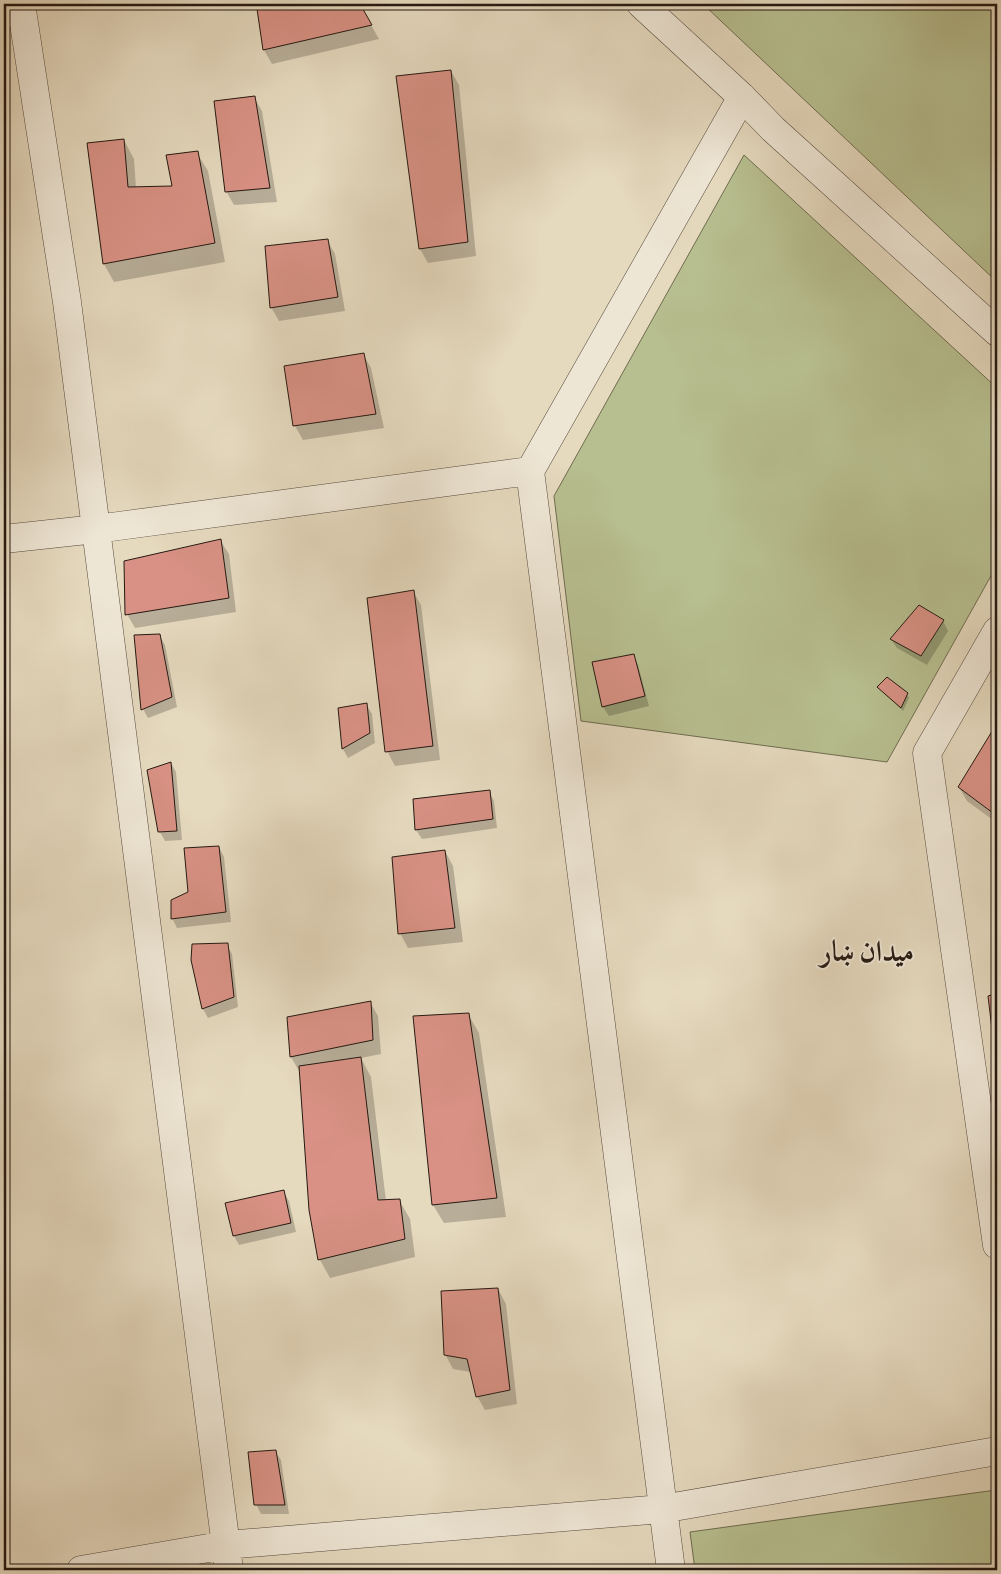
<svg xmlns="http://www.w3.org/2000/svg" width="1001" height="1574" viewBox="0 0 1001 1574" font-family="'Libre Bodoni',Amiri,serif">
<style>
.green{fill:#b7be8f;stroke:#6e6c50}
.shadow{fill:#0003}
.building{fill:#d89184;stroke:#251912}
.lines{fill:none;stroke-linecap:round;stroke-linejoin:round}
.minor-casing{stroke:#55493d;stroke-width:29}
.minor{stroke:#eee6d5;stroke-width:28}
.labels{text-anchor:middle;stroke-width:4;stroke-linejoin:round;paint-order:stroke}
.town-label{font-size:29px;font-weight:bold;fill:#251912;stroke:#eee6d5}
</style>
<rect width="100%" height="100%" fill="#e5d9be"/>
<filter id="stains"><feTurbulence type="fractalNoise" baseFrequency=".004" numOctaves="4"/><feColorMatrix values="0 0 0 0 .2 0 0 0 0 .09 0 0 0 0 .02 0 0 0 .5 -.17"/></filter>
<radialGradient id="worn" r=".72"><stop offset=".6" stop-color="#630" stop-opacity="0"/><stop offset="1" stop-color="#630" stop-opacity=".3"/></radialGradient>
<path class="green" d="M703,4h294v278z
M744,155l253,233v177l-110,197 -306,-41 -27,-225z
M996,1490l1,80h-302l-5,-38z"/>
<path class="shadow" d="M295,4h64l20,35 -107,25 -8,-14 -6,-40z
M451,71l8,14 17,171 -48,7 -8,-14 -22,-172z
M254,97l8,14 15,91 -43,3 -8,-14z
M124,140l10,19 2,29h38l23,-35 11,18 17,91 -111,20 -10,-18 -16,-119z
M327,240l8,14 10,57 -66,10 -8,-14z
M363,354l8,14 13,60 -81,12 -8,-14z
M220,540l9,14 7,58 -101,16 -8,-14z
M413,591l8,14 19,155 -45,6 -8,-15z
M943,621l5,10 -21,34 -30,-17 -6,-9z
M160,636l5,9 12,62 -29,11 -5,-9z
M633,655l5,10 11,41 -40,10 -6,-9 -10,-44z
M878,687l29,7 2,4 -6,13z
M366,704l6,10 3,29 -27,15 -5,-9 -3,-40z
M994,730l3,1v92l-30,-22 -8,-14z
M171,763l5,9 6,68 -17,1 -5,-9z
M489,792l5,9 3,27 -75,11 -6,-9 -1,-30z
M219,847l5,10 7,65 -54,6 -5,-10z
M445,851l8,15 10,76 -55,6 -8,-15z
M227,945l5,9 6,53 -30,11 -5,-9 -11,-49z
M997,994v67l-8,-64z
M370,1002l8,14 3,38 -20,4 10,19 15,124 13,-1 11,19 5,38 -85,21 -10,-18 -9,-50 -10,-139h-2l-8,-14 -2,-39z
M468,1014l11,19 27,184 -62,6 -11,-18 -18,-188z
M4,1149l2,13 -2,1z
M283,1191l6,10 7,31 -57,13 -5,-9z
M498,1289l8,15 11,100 -32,6 -8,-14 -6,-24 -18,-3 -8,-15z
M275,1451l6,9 8,54h-28l-5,-10z"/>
<path class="building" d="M287,4h73l12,21 -109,25 -6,-41z
M451,70l17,172 -49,7 -23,-173z
M255,96l15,92 -45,4 -11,-91z
M124,139l4,48 44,-1 -6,-31 32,-4 17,92 -112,21 -16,-121z
M328,239l10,58 -68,11 -5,-62z
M364,353l12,61 -83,12 -9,-60z
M221,539l8,59 -104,17 -1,-54z
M414,590l19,156 -48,6 -18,-154z
M919,605l25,15 -23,36 -31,-17z
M160,634l12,63 -31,13 -7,-75z
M634,654l11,42 -43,11 -10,-45z
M887,677l21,16 -7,15 -24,-21z
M367,703l3,30 -28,16 -4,-41z
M994,728l3,2v86l-39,-29z
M171,762l6,69 -19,1 -11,-62z
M490,790l3,29 -78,11 -2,-31z
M219,846l7,66 -55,7v-19l17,-8 -4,-44z
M445,850l10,78 -57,6 -6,-77z
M228,943l6,54 -32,12 -11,-49 1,-16z
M997,993v78l-9,-75z
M371,1001l2,39 -83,17 -3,-40z
M469,1013l28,185 -65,7 -19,-189z
M361,1057l17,143 22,-1 5,40 -87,21 -9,-50 -10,-144z
M284,1190l7,33 -58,13 -8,-33z
M498,1288l12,102 -34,7 -9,-38 -23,-4 -3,-64z
M276,1450l9,55h-31l-6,-53z"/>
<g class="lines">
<g class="minor-casing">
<path id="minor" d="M21,4l46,298 162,1268
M641,4l101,93 31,32 224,203
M4,539l92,-10 434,-58
M997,631l-70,122 70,492
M81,1570l145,-25 436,-36 335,-58
M671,1570l-141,-1099 212,-374"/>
</g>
<use href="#minor" class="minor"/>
</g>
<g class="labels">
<g class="town-label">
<text x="867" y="961">میدان ښار</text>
</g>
</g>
<rect width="1001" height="1574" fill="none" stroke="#e5d9be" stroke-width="20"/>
<rect x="5" y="5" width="991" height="1564" fill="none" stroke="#251912" stroke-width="2.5"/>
<rect x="10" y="10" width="981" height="1554" fill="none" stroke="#251912"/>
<rect width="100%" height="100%" filter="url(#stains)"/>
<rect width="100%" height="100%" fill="url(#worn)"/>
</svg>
